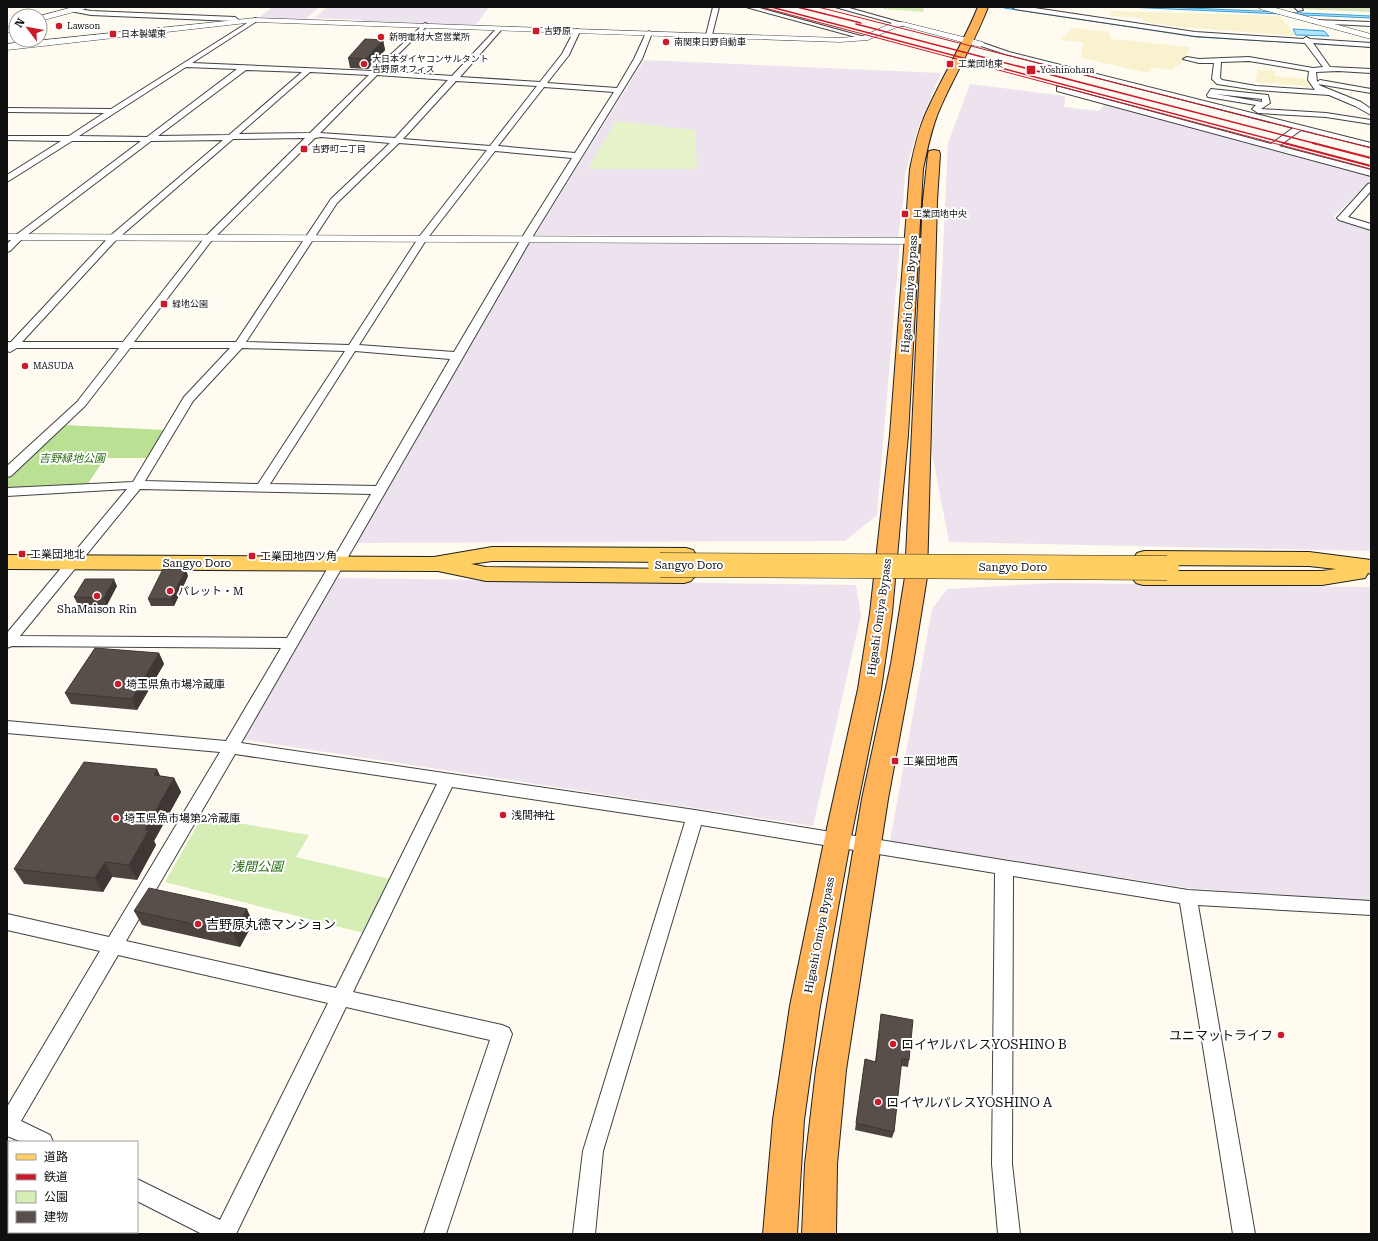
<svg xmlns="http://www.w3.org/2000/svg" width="1378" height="1241" viewBox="0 0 1378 1241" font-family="'Roboto Serif','Noto Sans JP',serif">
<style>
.industrial{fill:#ece3ee}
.farmland{fill:#f8f2ce}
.green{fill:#d6eeb6}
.forest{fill:#bae094}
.cemetery{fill:#dae4bf}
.pitch{fill:#e7f4c9}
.water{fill:#b0e3fc;stroke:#319fd9}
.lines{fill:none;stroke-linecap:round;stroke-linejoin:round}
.minor-casing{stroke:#424242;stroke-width:2}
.tertiary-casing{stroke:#424242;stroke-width:1}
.primary-casing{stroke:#202020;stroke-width:2}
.trunk-casing{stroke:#202020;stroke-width:2}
.minor{fill:#fff;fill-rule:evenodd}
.tertiary{fill:#fff;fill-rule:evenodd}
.primary{fill:#ffd061;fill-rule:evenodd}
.trunk{fill:#ffb358;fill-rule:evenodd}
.tram{stroke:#cc1a2b;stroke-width:1}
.rail-far1{stroke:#cc1a2b;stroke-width:1.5}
.rail{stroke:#cc1a2b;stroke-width:2}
.primary-bridge-casing{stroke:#202020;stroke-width:25;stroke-linecap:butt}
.primary-bridge{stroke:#ffd061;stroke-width:24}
.wall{fill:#4d4440}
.shaded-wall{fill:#3e3734}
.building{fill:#594f4a;stroke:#3e3734}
.poi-dot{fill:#cc1a2b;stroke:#fff;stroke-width:1.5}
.labels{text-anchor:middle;stroke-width:4;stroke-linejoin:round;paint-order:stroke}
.far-poi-label{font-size:9px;fill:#0f0f0f;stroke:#fff;text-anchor:start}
.street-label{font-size:11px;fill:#0f0f0f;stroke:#fff}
.park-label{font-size:11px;font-style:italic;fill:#2e6d18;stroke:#fff}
.poi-label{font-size:11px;fill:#0f0f0f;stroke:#fff;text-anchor:start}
.near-park-label{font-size:13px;font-style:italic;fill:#2e6d18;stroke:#fff}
.near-poi-label{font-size:13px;fill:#0f0f0f;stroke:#fff;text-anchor:start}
</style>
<rect width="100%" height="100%" fill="#fffbf1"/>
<path class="industrial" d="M272,7h47l-14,13 -46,-2z
M327,7h162l-13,18 -115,-3 2,-2 -48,-2z
M644,60l297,13 -22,52 -14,48 -2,29 -5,35 -363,-2z
M970,84l95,12 -1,11 35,4 6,-8 266,71v4l-5,8 -33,31 38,12v322l-422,-9 -18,-94 11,-175 6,-130z
M530,241l370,1 -23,273 -32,26 -491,2z
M337,578l519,7 5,30 -48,211 -573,-87z
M1053,583l318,4v314l-184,-13 -297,-47 42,-232 15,-20z"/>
<path class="farmland" d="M1110,11l170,5 16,20 -114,-9 -37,-5 -3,-4 -31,-2z
M1073,28l36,4 2,7 79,8 -6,14 -12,9 -20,-2 -4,5 -67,-15 2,-16 -23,-2z
M1258,70l17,1v5l33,3 8,8 -61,-5z"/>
<path class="green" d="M883,7h40l1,5 -41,-3z
M202,817l107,18 -13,22 94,22 -27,54 -198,-51z"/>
<path class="forest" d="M66,425l99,5 -17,28h-43l-18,27 -80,4v-10z"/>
<path class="cemetery" d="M1301,7h70v5l-69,-3z"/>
<path class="pitch" d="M616,121l79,9 2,39h-109z"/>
<path class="water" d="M1005,7l170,26 195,14 -173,-10 -193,-29z
M1126,7h41l204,9v2z
M1293,29l31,2 5,5 -33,-1z"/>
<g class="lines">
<g class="minor-casing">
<path id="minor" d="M713,7h6l-7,28 -3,2 -3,-2z
M746,7h10l112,31 -5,1z
M835,7h11l60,17 -3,2z
M1012,7h16l167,25 108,7 3,-2 4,2 61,4v4l-58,-4 17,24 41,2v4l-33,-2 -22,1 1,10 3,-2 51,9v4l-53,-9 3,2 40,16 10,7v6l-16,-9 -26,-11 -73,-5 -39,-6 -5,-5 2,-16h-15l-16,-4 4,-2 12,2 50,-2 64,11 10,-1 -18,-24 -110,-7 -180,-27zM1249,61l60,10 -1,9 7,10 -59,-4 -34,-6 -2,-2 1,-16z
M1294,7h7l2,3 -5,1z
M72,8l19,3 144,6 5,4 -3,2 -4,-2 -142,-6 -21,-4 -1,-1z
M255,18l2,1v2l-65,42 181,8 52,-48 2,1v2l-46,45 71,5 46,-49h4v2l-42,48 80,5 22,-28 12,-23 3,-2 3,2 -11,24 -22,28 70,5 17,-29 12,-26 3,-2 3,2 -10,26 -111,180 -290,504 454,67 493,80 183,11v14l-173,-10 57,329h-22l-53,-331 -167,-27 -1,288 8,70h-22l-6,-70 3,-291 -294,-48 -98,326 -8,83h-22l10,-83 102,-329 -233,-35 -99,205 149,33 7,3 3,6 -66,200h-22l66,-194 -144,-33 -110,227h-34l-65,-33v-22l83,41 108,-217 -210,-48 -97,166 29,14 3,7h-31l-15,-6v-29l93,-156 -93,-21v-16l102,23 111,-185 -213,-19v-12l219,20 55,-93 -269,-2 -5,2v-15l120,-144 -120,7v-8l126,-6 51,-85 46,-49h-100l-45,58 -74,70 -4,1v-11l70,-64 42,-54h-102l-7,4 -3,-1v-9h4l99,-106 113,-96 -72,1 -129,98 -12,12 -3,1v-8l9,-9 125,-94h-69l-65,41v-7l54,-34 -54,-1v-4h62l35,-23 -97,-1v-4l104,1zM186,67l51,2 -90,68 -68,-1zM246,70l56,2 -73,63 -71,1zM310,72l59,3 -59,58 -71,1zM377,75l71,5 -53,58 -75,-5zM456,81l81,5 -47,60 -87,-7zM544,87l70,5 -39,61 -77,-7zM321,137l69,6 -59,56 -95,143h-102l78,-102 103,-102zM305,138l-99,98 -83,106h-101l94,-102 117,-101zM399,143l88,7 -68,87 -70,108 -103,-3 91,-139zM495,151l77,7 -51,81 -67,113 -95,-7 67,-105zM242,348l103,3 -87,133 -113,-3 48,-80zM355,351l95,8 -74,127 -106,-2zM140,489l231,5 -84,144 -267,-2zM235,754l202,30 -101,204 -210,-47z
M1315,20l56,2v4l-58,-3 -1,-1z
M980,42l29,10 362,91v4l-70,-17 -22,16 92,24v6l-314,-85v-4h3l211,57 22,-16 -288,-74 -27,-9 -1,-1z
M1211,89l57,6 2,8 -9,6 65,4 45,7v4l-45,-7 -68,-4 -6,-4 4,-4 -48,-8 -1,-2zM1216,94l46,5v3z
M1371,183v8l-23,26 23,7v6l-32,-10 -2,-2 2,-2 29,-32z"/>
</g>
<g class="tertiary-casing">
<path id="tertiary" d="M73,7h13l-1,2 -45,12v-5z
M1259,7h13l99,27v5l-111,-30z
M255,18l585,20 23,-2 29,-13 11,-1 80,20 1,2 -4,3 -77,-21 -6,1 -29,13 -28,2 -585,-20 -248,28v-6z
M16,25v5l-9,3v-5z
M7,234l922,4 4,1 2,2 -2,2 -4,1 -922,-4z"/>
</g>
<g class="primary-casing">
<path id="primary" d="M492,547l194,1 7,2 3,5 -3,5 -7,2 -194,-1 -21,3 15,3 198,2 7,2 4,5 -4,5 -7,2 -198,-2 -48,-10 -431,-2v-14l427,2z
M1144,551l165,1 62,8v14l-3,-1 -3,5 -43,7h-179l-7,-2 -4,-5 4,-5 7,-2h179l14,-2 -27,-3 -165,-1 -7,-2 -3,-5 3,-5z"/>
</g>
<g class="trunk-casing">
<path id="trunk" d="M978,7h10c-14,37 -35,70 -50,106 -7,18 -11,37 -15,56l-15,266 -16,178 -11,76 -30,148 -31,169 -16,114 -7,114h-34l10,-114 17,-114 35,-169 33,-148 12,-76 20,-178 20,-266c4,-19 8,-38 16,-56 16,-36 37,-69 52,-106z
M934,150l5,1 1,3 -3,47 -10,376 -14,87 -25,135 -42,271 -9,94 -1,70h-34l3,-70 11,-94 46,-271 29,-135 14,-87 18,-376 5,-47 1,-3z"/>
</g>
<use href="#minor" class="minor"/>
<use href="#tertiary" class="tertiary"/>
<use href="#primary" class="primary"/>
<use href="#trunk" class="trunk"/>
<path class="tram" d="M761,7l610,162
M818,7l553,141"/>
<path class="rail-far1" d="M771,7l517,137
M797,7l64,16
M856,24l461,120"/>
<path class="rail" d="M1284,143l87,23
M1313,143l58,15"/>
<g class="primary-bridge-casing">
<path id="primary-bridge" d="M660,565l507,3"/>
</g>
<use href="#primary-bridge" class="primary-bridge"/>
</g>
<path class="wall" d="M383,40l2,10 -17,19 -18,-1 -2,-10z
M188,576l-14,30h-23l-3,-7z
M117,586l-10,19h-29l-4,-8z
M159,653l5,11 -27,46 -66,-6 -6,-11z
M160,776l14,2 7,14 -27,49 2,4 -19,35 -25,-3 -9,15 -79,-8 -10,-15z
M134,911l119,12 -13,24 -98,-22z
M881,1014l28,46 -1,7 -7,-1 -7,66 -2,6 -37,-8 10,-71 10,3 5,-41z"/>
<path class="shaded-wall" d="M383,40l2,10 -17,19 -2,-10z
M186,569l2,7 -14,30 -3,-7z
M114,579l3,7 -10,19 -3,-7z
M159,653l5,11 -27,46 -5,-11z
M157,769l7,15 -10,-9z
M174,778l7,14 -27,49 2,4 -19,35 -8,-15 16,-35z
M105,862l7,15 -9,15 -8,-14z
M247,909l6,14 -13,24 -7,-14z"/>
<path class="building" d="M365,39l18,1 -17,19 -18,-1z
M163,569h23l-15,30h-23z
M85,579h29l-10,19 -30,-1z
M95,648l64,5 -27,46 -67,-6z
M84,762l73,7 -3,6 20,3 -29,52h4l-20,35 -24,-3 -10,16 -81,-9z
M149,888l98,21 -14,24 -99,-22z
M881,1014l32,6 -4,40 -7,-1 -8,73 -38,-9 9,-64 11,3z"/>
<g class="poi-dot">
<circle cx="59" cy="26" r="4"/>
<rect x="532" y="27" width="8" height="8" rx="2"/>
<rect x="109" y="30" width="8" height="8" rx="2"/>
<circle cx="381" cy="37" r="4"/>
<circle cx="666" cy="42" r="4"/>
<circle cx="364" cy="64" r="4"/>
<rect x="946" y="60" width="8" height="8" rx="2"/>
<rect x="1026" y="65" width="10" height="10" rx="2"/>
<rect x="300" y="145" width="8" height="8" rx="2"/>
<rect x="901" y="210" width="8" height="8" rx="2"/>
<rect x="160" y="300" width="8" height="8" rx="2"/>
<circle cx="25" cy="366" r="4"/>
<rect x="18" y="550" width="8" height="8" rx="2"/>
<rect x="248" y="552" width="8" height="8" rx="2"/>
<circle cx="170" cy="591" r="4"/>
<circle cx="97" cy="596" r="4"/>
<circle cx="118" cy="684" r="4"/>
<rect x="891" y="757" width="8" height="8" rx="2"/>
<circle cx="503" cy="815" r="4"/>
<circle cx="116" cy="818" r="4"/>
<circle cx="198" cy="924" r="4"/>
<circle cx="1281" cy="1035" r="4"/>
<circle cx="893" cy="1044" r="4"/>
<circle cx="878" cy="1102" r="4"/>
</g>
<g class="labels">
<g class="far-poi-label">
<text x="67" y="29">Lawson</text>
<text x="544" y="34">吉野原</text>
<text x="121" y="37">日本製罐東</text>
<text x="389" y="40">新明電材大宮営業所</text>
<text x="674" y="45">南関東日野自動車</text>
<text x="372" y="62">大日本ダイヤコンサルタント<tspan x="372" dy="10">吉野原オフィス</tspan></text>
<text x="958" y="67">工業団地東</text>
<text x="1040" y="73">Yoshinohara</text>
<text x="312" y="152">吉野町二丁目</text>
<text x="913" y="217">工業団地中央</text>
<text x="172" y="307">緑地公園</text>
<text x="33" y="369">MASUDA</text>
</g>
<g class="street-label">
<text transform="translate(909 294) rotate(-86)" y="4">Higashi Omiya Bypass</text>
<text x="197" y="567">Sangyo Doro</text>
<text x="689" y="569">Sangyo Doro</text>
<text x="1013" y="571">Sangyo Doro</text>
<text transform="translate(879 617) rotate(-82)" y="4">Higashi Omiya Bypass</text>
<text transform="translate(819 935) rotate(-79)" y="4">Higashi Omiya Bypass</text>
</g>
<g class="park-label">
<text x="72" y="462">吉野緑地公園</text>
</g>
<g class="poi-label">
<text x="30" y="558">工業団地北</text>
<text x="260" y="560">工業団地四ツ角</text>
<text x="178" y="595">パレット・M</text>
<text x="97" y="613" text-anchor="middle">ShaMaison Rin</text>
<text x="126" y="688">埼玉県魚市場冷蔵庫</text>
<text x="903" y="765">工業団地西</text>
<text x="511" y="819">浅間神社</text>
<text x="124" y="822">埼玉県魚市場第2冷蔵庫</text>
</g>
<g class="near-park-label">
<text x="257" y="871">浅間公園</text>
</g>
<g class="near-poi-label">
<text x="206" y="929">吉野原丸徳マンション</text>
<text x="1273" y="1040" text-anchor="end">ユニマットライフ</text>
<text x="901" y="1049">ロイヤルパレスYOSHINO B</text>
<text x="886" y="1107">ロイヤルパレスYOSHINO A</text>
</g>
</g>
<rect width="1378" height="1241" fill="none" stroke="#0f0f0f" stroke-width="16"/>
<rect x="8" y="1141" width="130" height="92" fill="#ffffff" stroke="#9f9f9f"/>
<rect x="16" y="1154" width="20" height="6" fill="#ffd061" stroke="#9f9f9f"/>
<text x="44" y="1161" font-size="12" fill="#0f0f0f">道路</text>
<rect x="16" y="1174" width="20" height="6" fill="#cc1a2b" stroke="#9f9f9f"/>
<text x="44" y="1181" font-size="12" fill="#0f0f0f">鉄道</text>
<rect x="16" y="1191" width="20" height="12" fill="#d6eeb6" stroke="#9f9f9f"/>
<text x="44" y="1201" font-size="12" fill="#0f0f0f">公園</text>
<rect x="16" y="1211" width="20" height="12" fill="#594f4a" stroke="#9f9f9f"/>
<text x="44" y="1221" font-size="12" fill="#0f0f0f">建物</text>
<g transform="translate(28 28) rotate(302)"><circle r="19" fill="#ffffff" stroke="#9f9f9f"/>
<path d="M0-3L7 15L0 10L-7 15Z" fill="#cc1a2b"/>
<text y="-6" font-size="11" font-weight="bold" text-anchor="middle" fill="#0f0f0f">N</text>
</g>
</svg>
